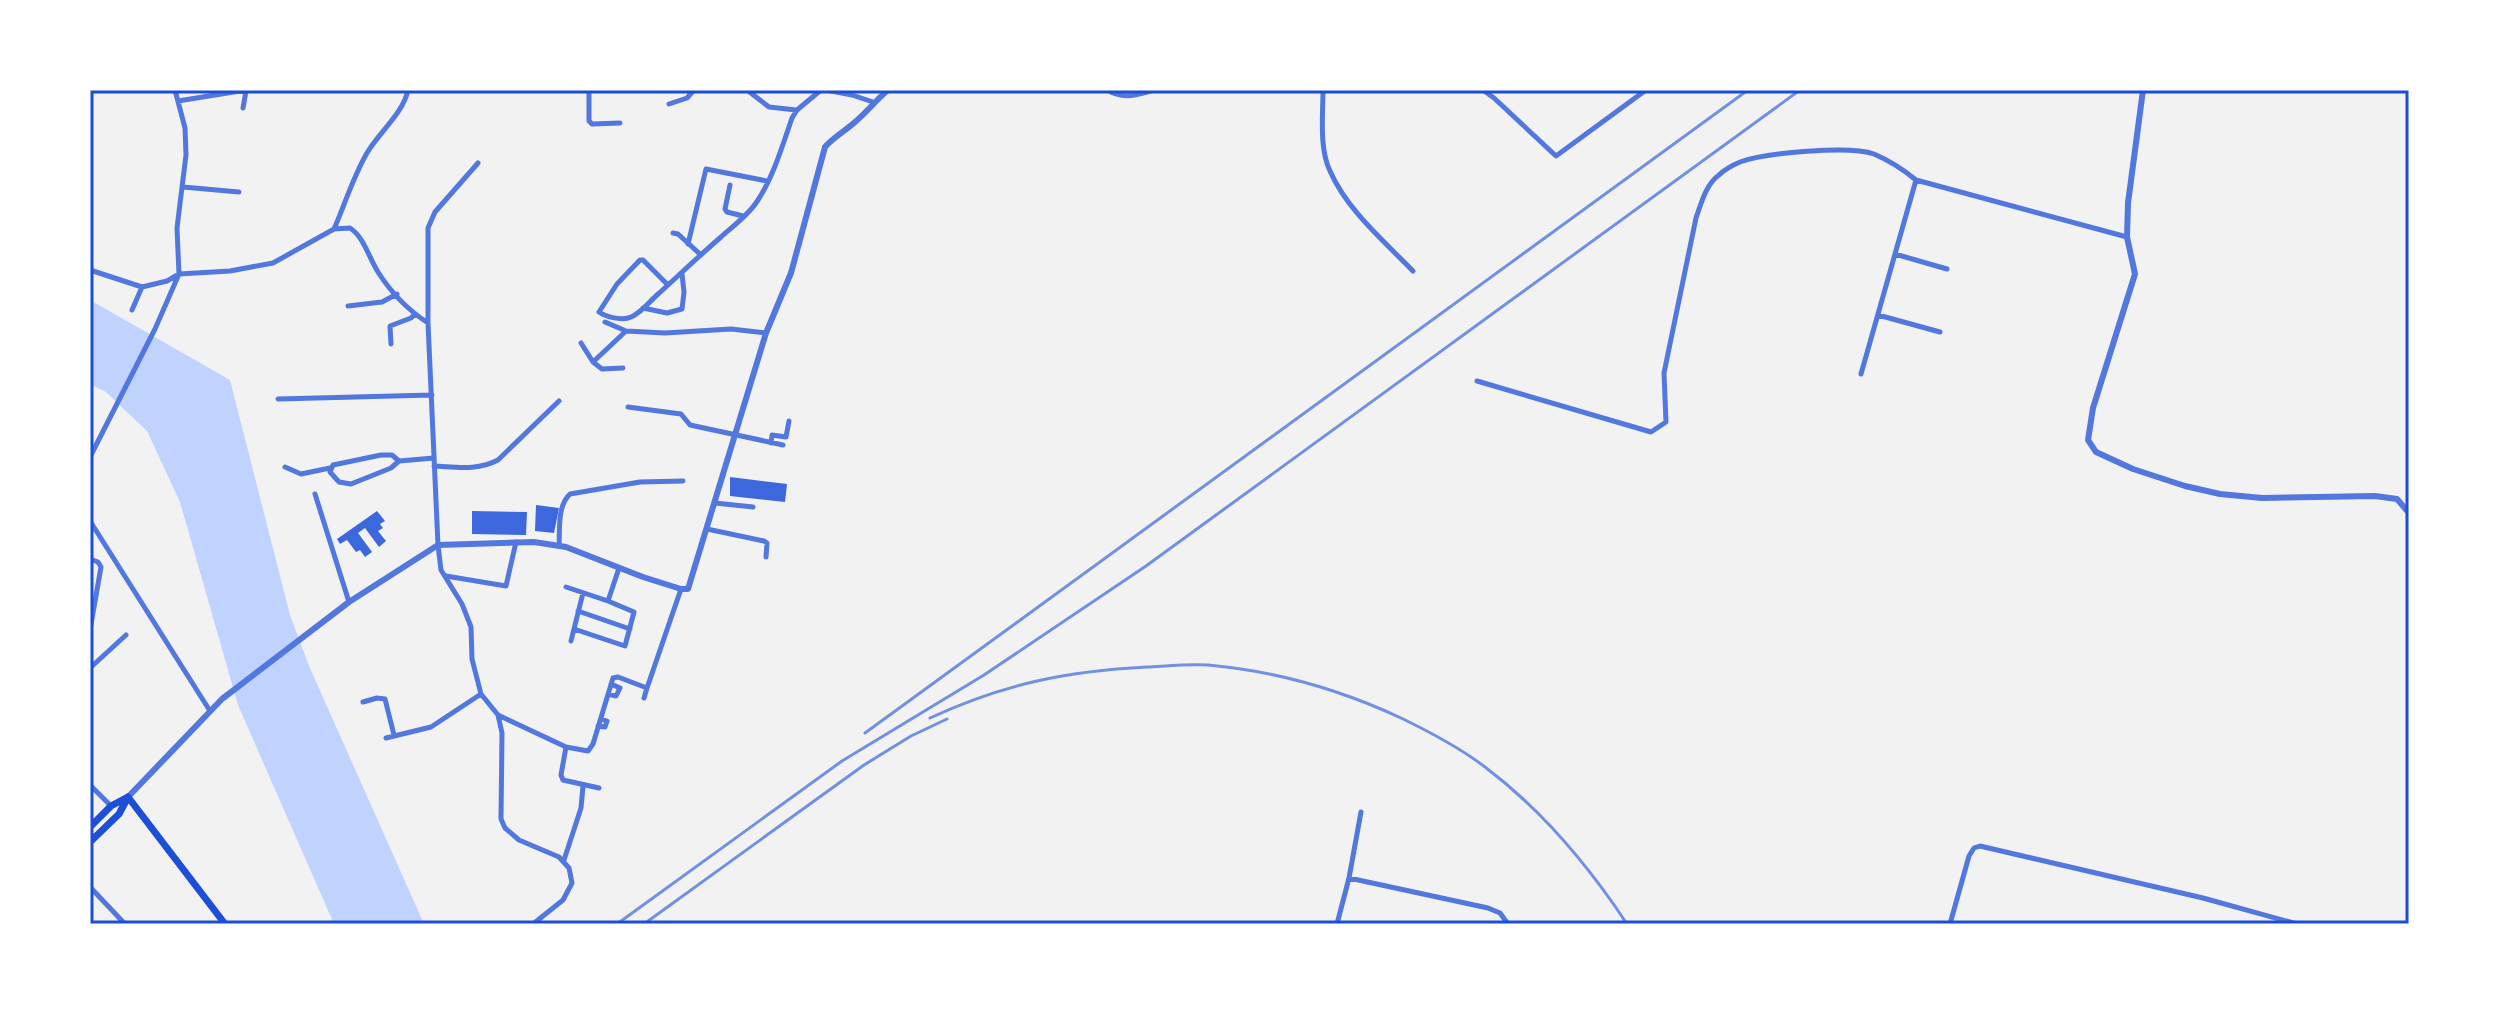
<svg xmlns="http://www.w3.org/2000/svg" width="2499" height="1014" viewBox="0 0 2499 1014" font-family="'Asap Condensed',sans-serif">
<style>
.water{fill:#bfd3fe}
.building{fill:#3d67dc}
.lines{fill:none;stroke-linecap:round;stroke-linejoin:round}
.minor{stroke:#5277de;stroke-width:5}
.tertiary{stroke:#5277de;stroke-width:6}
.secondary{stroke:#1d4ed8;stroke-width:7}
.rail{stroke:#7290e2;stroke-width:3}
.neatline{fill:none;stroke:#1d4ed8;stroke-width:3}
</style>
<rect width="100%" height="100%" fill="#f2f2f2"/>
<path class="water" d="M90,300l140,80 60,235 19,51 115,258h-90l-96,-219 -58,-203 -33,-71 -41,-39 -16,-8z"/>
<path class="building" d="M730,477l57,7 -2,18 -55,-6z
M536,505l23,3 -5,25 -19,-2z
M377,511l8,10 -5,3 3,4 -5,3 8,10 -7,6 -14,-19 -7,5 14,19 -7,5 -5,-7 -4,2 -9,-12 -7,4 -3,-5z
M472,511l55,1 -1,23 -54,-1z"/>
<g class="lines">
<path class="minor" d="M589,90v31l3,3 28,-1
M747,90l22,17 27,3
M826,90l26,5 21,7
M1107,90c16,10 30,5 47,0
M1323,90c0,25 -4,58 7,81 17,39 54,70 83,100
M1483,90l11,8 62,58 90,-66
M178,101l68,-11
M669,104l18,-6 7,-8
M243,108l3,-17
M478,163l-43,49 -7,16v95l10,222 3,25 21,34 9,23 1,32 9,35 17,21 4,18 -1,86 4,9 14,12 40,17 10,11 3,15 -9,17 -30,24
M730,185l-5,24 2,3 16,4
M183,187l56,5
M334,229c11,-25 19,-52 33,-76 12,-21 36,-39 41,-63
M673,233l5,1 23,21
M688,244l18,-75 61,12
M1895,254l52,15
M90,270l52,17 25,-6 12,-7 51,-3 43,-8 61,-34 16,-1c14,9 19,30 28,44 12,19 30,38 50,51
M668,285l-25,-25h-3l-23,24 -18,28c7,5 21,8 29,6 10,-2 21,-16 29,-23 21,-19 42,-39 64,-58 11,-10 26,-21 35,-34 17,-25 26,-56 36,-85l5,-8 24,-20
M348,306l34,-4 15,-8
M643,308l24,5 15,-4 2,-17 -2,-18
M132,310l10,-23
M1878,315l62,17
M605,322l21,9
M581,343l12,19
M391,344l-1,-18 21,-8 4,-4
M623,368l-21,1 -9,-7 33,-31 39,2 66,-4 35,4
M1861,374l55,-194
M1477,381l174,51 15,-10 -2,-49 32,-155c5,-14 10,-34 23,-43 5,-5 14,-10 21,-13 25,-9 109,-17 134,-8 14,6 30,16 42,26l211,57
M278,399l154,-4
M628,407l53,7 9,11 93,20
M771,443l1,-8 14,2 3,-16
M90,457l65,-128 24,-55 -2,-46 9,-73 -1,-27 -10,-38
M399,461l-7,-6h-11l-48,10 -3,7 9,10 12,2 40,-16 8,-7 35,-3
M434,466c23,1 43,5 64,-6l61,-59
M285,467l16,7 29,-6
M315,494l34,108
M715,503l38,4
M90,521l120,190
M707,529l57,12 3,2 -1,14
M559,546c1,-16 -2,-40 11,-52l70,-12 43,-1
M90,559l8,3 3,5 -11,63
M446,576l60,10 10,-44
M566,587l42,14 11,-33
M578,611l52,18
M574,629l9,-36
M571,641l3,-12 51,17 9,-34 -26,-11
M90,668l36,-33
M608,694l8,2 4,-8 -9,-4
M644,698l3,-10
M363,702l14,-4 8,1 9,36
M498,715l68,32 22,4 5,-7 20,-66 5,-1 29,11 34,-99
M598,726l7,1 2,-6 -6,-2
M386,738l45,-11 50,-33
M566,747l-5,28 2,5 36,8
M90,785l21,21
M564,860l17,-52 2,-22
M1349,878l139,30 12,5 8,11
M90,887l35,37
M1337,924l12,-46 12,-66
M1950,924l19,-68 5,-8 6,-2 223,52 94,26"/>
<path class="tertiary" d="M2143,90l-15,113 -1,34 8,37 -42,134 -5,32 8,12 37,17 52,17 35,8 42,4 113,-2 22,3 12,14
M128,797l94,-98 127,-97 89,-57 96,-3 32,5 77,30 38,12h7l78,-256 25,-60 34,-126c9,-10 20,-16 30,-25 12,-10 21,-22 33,-32"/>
<path class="secondary" d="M128,797l97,127
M90,827l21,-21 15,-8
M90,842l29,-28 9,-17"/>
<path class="rail" d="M930,718c73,-34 137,-47 217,-51 20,-1 41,-3 61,-2 67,6 133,25 193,53 29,14 58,29 84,49 57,43 103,98 142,157
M865,733l883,-643
M617,924l225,-163 142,-86 162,-109 654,-476
M644,924l220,-159 47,-29 36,-17"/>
</g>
<rect width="2499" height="1014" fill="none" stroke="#ffffff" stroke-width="184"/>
<rect x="92" y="92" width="2315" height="830" class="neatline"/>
</svg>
